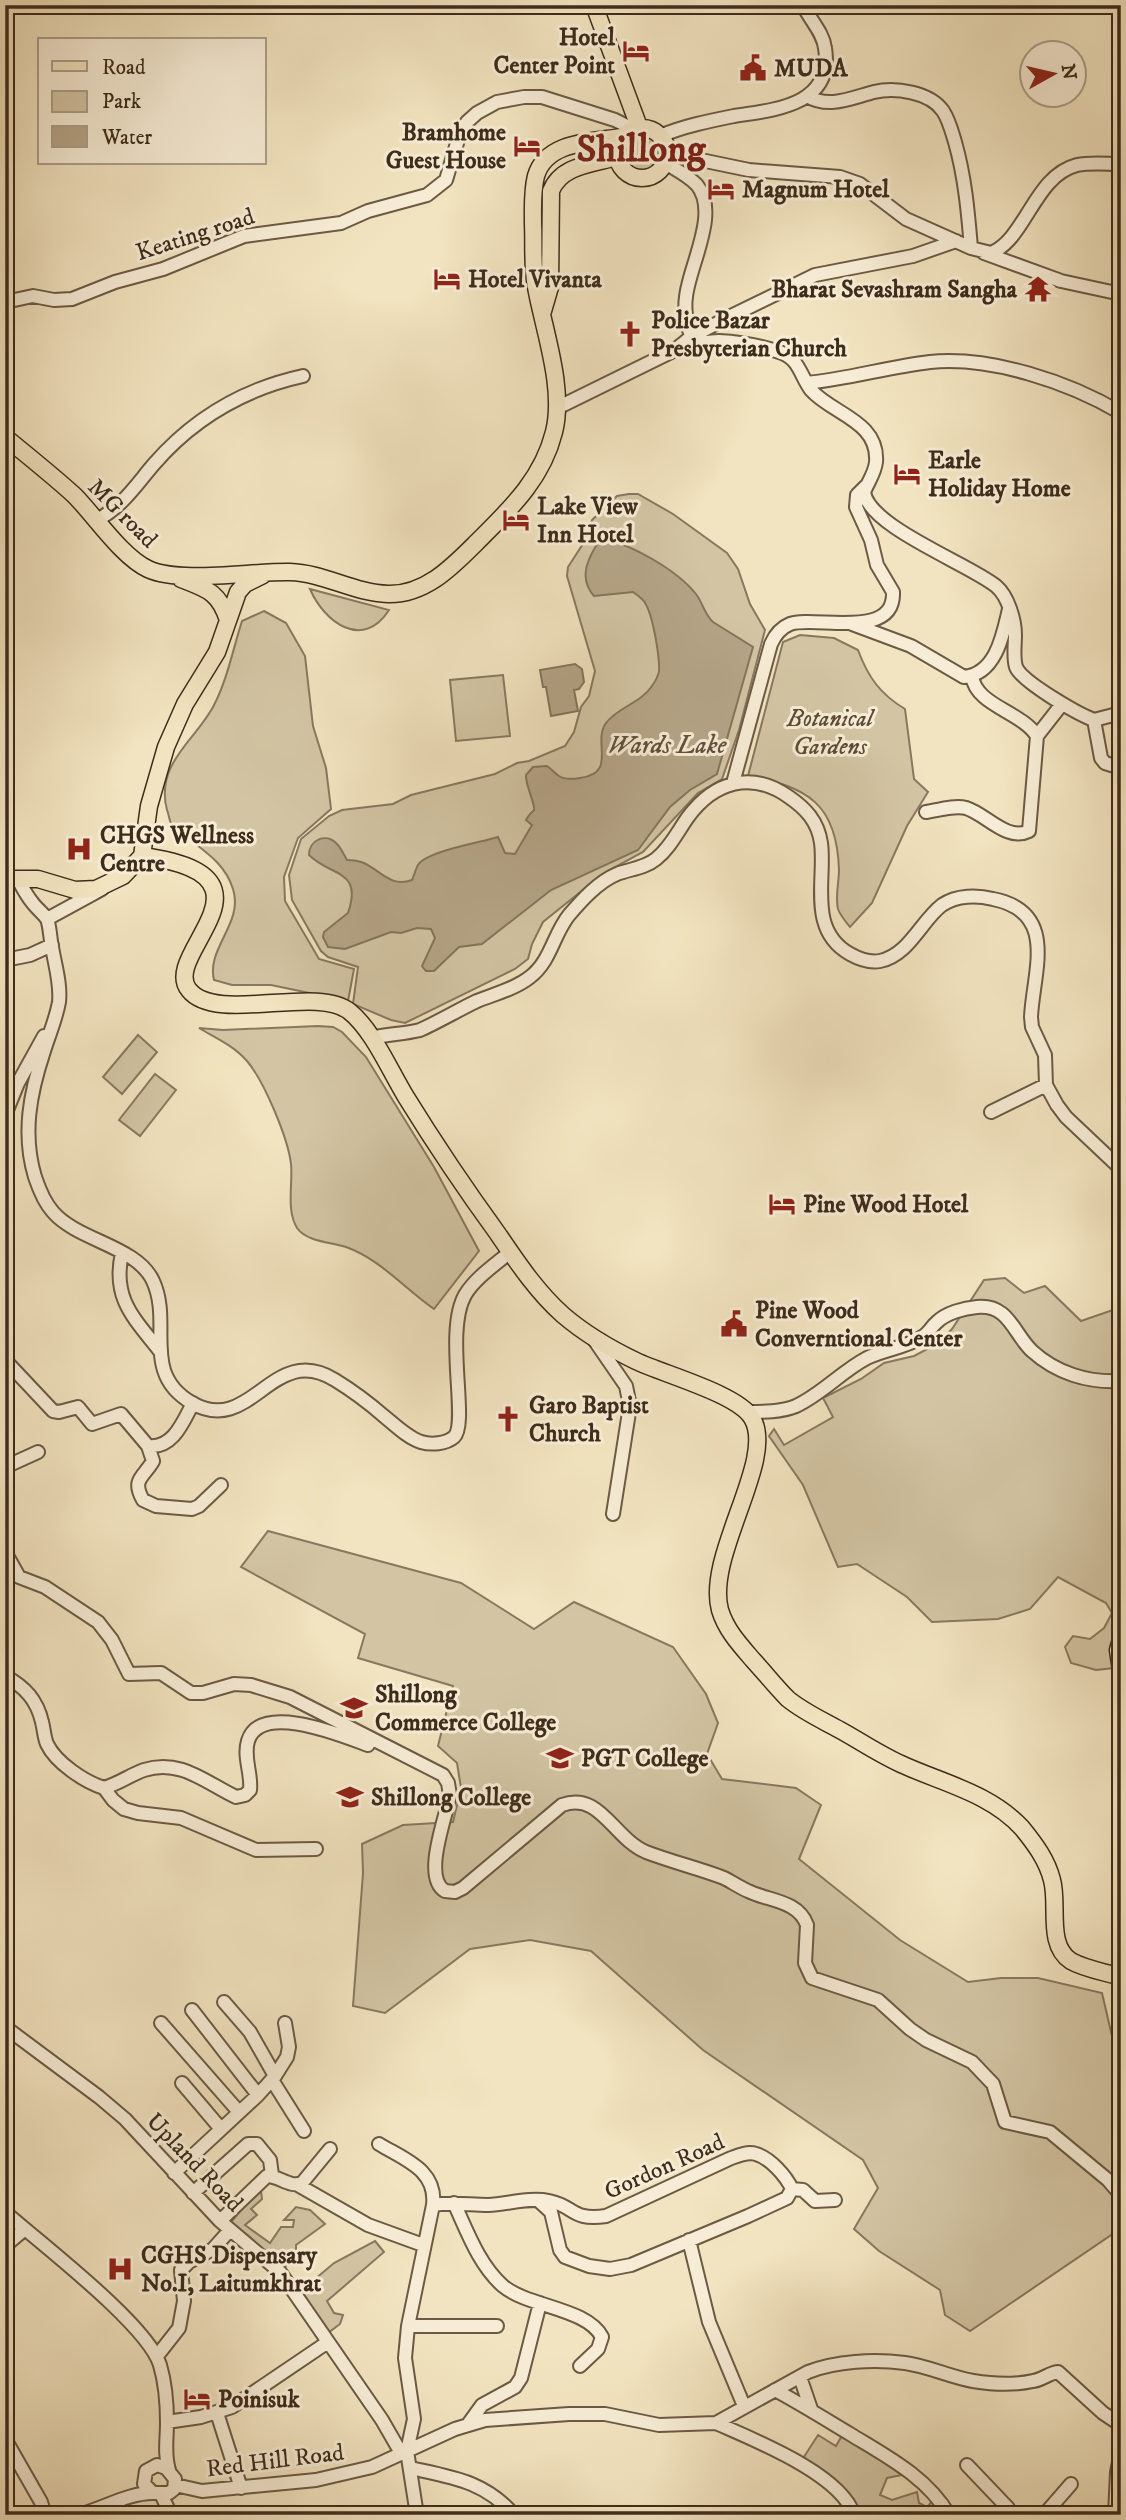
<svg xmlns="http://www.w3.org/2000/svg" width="1126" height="2520" viewBox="0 0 1126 2520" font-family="'IM FELL DW Pica',serif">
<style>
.green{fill:#d3c5a4;stroke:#887860;stroke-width:2}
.water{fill:#b5a588;stroke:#85755c;stroke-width:2}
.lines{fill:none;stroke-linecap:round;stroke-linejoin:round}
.minor-casing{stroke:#6b5a44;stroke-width:16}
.major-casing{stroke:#3e2c1b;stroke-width:19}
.minor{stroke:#f7edd6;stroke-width:12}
.major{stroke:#f2e4c0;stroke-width:16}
.labels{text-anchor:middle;stroke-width:6;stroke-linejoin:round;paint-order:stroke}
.poi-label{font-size:24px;font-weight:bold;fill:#3e2c1b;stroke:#f7edd6;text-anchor:start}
.street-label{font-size:24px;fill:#3e2c1b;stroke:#f7edd6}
.park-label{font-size:24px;font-style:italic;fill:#5c4b36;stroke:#f7edd6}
.water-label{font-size:26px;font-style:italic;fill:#62503c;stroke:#f7edd6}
.town-label{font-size:38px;font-weight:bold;fill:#7a1f14;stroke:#f7edd6}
</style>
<rect width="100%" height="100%" fill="#f2e4c0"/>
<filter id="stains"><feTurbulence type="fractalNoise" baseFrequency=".00286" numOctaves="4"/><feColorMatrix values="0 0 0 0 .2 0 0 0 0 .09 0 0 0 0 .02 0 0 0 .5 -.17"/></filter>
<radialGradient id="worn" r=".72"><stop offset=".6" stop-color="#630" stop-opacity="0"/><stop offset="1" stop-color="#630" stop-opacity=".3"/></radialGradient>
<path class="green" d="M624 153a18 18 0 1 1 36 0a18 18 0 1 1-36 0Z
M629,494h9l35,20 54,39 11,16 12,35 15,26 -26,100 -17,49 -24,14 -55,59 -39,21 -61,49 -11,22 -4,15 -13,10 -110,54 -14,-3 -38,-16 5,-37 -30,-10 -7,-6 -29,-51 -3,-25 12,-36 28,-23 13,-6 51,-6 18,-9 84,-21 22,-11 12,-2 36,-15 9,-14 7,-25 8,-11 6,-25 -28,-95 1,-9 20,-31 4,-16 25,-24z
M310,589l79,21c-26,41 -65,12 -79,-21z
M264,611l22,12 19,33 8,70 13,42 5,41 -33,29 -14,39 1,24 34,58 35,10 -6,32 -77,-16h-39l-18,-5c-8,-32 30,-57 19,-91 -8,-26 -29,-38 -49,-54 -4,-3 -10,-6 -12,-10 -3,-4 -3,-11 -5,-15 -12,-46 27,-68 46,-103 14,-26 20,-58 29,-86z
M800,635l34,3 24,12c10,27 22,44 47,59l9,70 14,13 -21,34 -35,77 -22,24c-4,-5 -10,-12 -12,-18 -3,-12 1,-27 1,-39 -2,-66 -31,-83 -91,-94l35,-134z
M503,675l7,61 -54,5 -6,-61z
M318,1026l15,1 9,5 24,25 68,110 45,84 -45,58c-29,-20 -54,-50 -88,-62 -15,-5 -39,-5 -49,-19 -11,-18 -4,-44 -6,-64 -3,-26 -27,-83 -44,-103 -13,-15 -31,-23 -48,-33l24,2z
M138,1035l19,17 -35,42 -19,-17z
M155,1074l21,16 -36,46 -21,-16z
M1005,1278l19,15 21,-7 36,35 32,-11 8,-29v347l-4,8 -3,32 -18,2 -25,-7 -6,-16 8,-11 17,3 14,-11 8,-15 -6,-10 -48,-26 -28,32 -32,10 -66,3 -25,-25 -50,-33 -19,3 -35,-82 -34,-49 5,-7 10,16 49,-28 -10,-19 38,-19 23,-16 30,-7 23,-12 15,-15 32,-49z
M268,1531l193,52 73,46 40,-27 99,45 33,47 12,29 -11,31 15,25 74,9 25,17 -22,54 101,81 68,42 33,-4h37l64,15 19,82v151l-4,5 -147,100 -25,-16 -5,-25 -61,-39 -25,-22 24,-41 -15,-28 -160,-110 -112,-99 -61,-11 -60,9 -85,64 -32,-7 10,-133 -1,-29 41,-19 50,-3 8,-34 -4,-25 -19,-17 15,-60 -95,-28 7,-24 -124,-67z
M261,2191l1,8 -11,10 6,6 -12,10 25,18 11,-16h12l1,-7h-10l12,-13 14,3 15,14 -29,21v10l-12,13 -49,-38 -3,-9 13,-16z
M375,2241l9,11 -57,49 7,12 9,2 -3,9 -12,9 -15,-21 -11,-22 32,-27z
M844,2432l58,43 -15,3 -7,17 12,5 25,-8 2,11 8,4 8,-9 7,17h-82l-15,-24 -43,-31 16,-25 18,11z"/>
<path class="water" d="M601,538c30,6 76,32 95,56 7,9 8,20 17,28l40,25 -36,127 -27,16 -20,17 -32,43 -87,40 -69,54 -23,3 -25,24h-8l-4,-5 13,-28 -4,-9 -14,-1 -16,5 -10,-1 -46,17 -17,-2 -5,-10 1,-5 24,-19c15,-44 -17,-36 -39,-58 0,-15 17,-23 28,-11 4,4 7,11 10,16 5,0 12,1 17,3 17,8 27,25 48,17 2,-4 4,-12 6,-15 8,-14 65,-23 80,-28l7,16 10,1 17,-29 -6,-5c2,-4 5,-7 8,-10 2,-4 -9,-26 -8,-35l7,-8 14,-1c5,3 7,7 12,10 6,4 15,3 21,2 38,-5 12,-36 26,-55 12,-16 35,-20 46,-37 3,-4 6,-10 7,-14 1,-14 -6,-57 -14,-69 -2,-4 -8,-8 -12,-11l-39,4c-17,-19 -5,-40 7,-58z
M575,664l7,5 2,13 -5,7 -5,1 4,21 -27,5 -5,-29h-3l-3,-17z"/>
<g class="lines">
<g class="minor-casing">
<path id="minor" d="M939,5h18
M807,96c22,13 44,2 67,-4 21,-5 56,0 69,19 6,9 9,21 12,31 10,35 13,70 16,106
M660,136c24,-10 49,-15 74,-20 39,-6 100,-10 91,-68 -2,-16 -15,-28 -22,-43
M667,153l82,17 91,7 20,7 46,35 65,29 20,5c35,-14 43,-77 86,-88 14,-3 30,-1 44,-1
M665,163c10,6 24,13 32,22 23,28 -8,81 -11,112 -2,13 1,31 7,43 8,5 16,1 26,1 20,1 44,5 63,12 17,6 19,24 29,37 21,24 68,31 65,72 -1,11 -8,20 -12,30 5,35 105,72 132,94 12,10 19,34 19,49 0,10 -2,22 1,32 6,15 62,47 78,53l7,38 4,5 16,5
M984,253l77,28 60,13
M5,302l28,-6 21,4 18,-1 43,-17 48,-13 81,-33 97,-13 27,-12 59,-16 19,-15 14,-47 7,-11 10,-9 20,-11 27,-5h18l73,23 18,9
M807,383c41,-4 81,-16 123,-21 61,-6 139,20 191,51
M557,408l118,-58 16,-13 36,-19 88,-43 98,-19 43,-15
M97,520c25,-13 39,-35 57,-56 40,-46 90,-75 149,-88
M852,624l59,22 53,31c32,-3 39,-42 45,-68
M1094,720l27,-7
M1037,736l25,-32
M733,783l38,-139c4,-9 9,-16 19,-20 24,-9 105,17 103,-32l-16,-27 -6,-25 -15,-33 1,-12 9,-9
M926,812c12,-2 29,-7 40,-4 20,6 41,34 63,23l8,-95c-16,-25 -61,-30 -65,-60
M17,878c5,8 9,17 15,24 4,6 11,11 15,17 3,7 3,19 5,28 3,18 9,37 7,55 -3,17 -10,33 -15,49 -14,42 -22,83 -9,126 4,12 9,25 18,35 25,29 84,34 100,69 20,43 -13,92 39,122 60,34 80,-62 143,-23 18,11 34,23 50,37 10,8 23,21 36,25 10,3 25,2 33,-5 15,-14 -10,-105 11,-142 10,-17 31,-31 45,-43
M47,919l55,-30
M5,960l25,-5 22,-10
M371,1038c17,-4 33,-4 49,-8 20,-9 38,-20 57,-29 17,-7 38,-12 53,-24 21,-16 23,-42 39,-62 13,-15 29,-33 48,-41 13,-5 28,-6 39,-15 14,-11 22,-28 32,-42 26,-35 63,-47 101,-20 16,11 29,24 32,46 5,36 -14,87 29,111 9,5 20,9 30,7 29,-6 41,-40 62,-56 15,-10 35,-10 51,-6 66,13 40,73 38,118l1,10 13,28 1,30 11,20 9,12 55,52
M991,1112l55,-27
M5,1115l13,-32 26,-47
M122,1253c-10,45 11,64 37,97
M595,1341l31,45 4,20 -17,108
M5,1360l48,51 6,1 19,-5 14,17 29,-10 27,32c25,3 35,-24 45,-43
M748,1412c16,0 33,0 48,-6 26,-12 46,-35 71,-48 18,-9 38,-10 55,-21 7,-4 9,-10 15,-15 9,-9 27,-14 40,-15 32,-3 36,26 55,44 24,22 56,32 89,30
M148,1446l5,15c-9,16 -22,18 -10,39l13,6 36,3 7,-3 22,-21
M5,1467l33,-15
M5,1552l14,25 26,10 53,35 14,18 17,34 32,-1 30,20h12l31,-9 17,1 39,12 153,78 5,8 2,12c-4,23 -28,82 -5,96l10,1 8,-4 99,-83c38,-14 51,33 84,47 26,10 52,16 78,26 8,4 15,9 24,13 20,10 50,9 59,34l-2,38 7,15 66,22 32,29 16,11 46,22 21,22 12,38 45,10 58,48 13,15
M5,1676c20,11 32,24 37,46 2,7 2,15 5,22 9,19 38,38 57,44 14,-4 26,-13 40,-18 36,-12 62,13 92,27l9,-2 5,-5c2,-16 -7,-33 -2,-49 12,-40 95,-5 120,4
M104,1788l9,12 11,9 14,4 43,5 75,32 60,-1
M224,2002l26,30 25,44
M192,2010l66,85
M161,2023l78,89
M5,2027l94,70 26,22 95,102 60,51 102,148 19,33
M272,2080l32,51
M182,2083l39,46
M379,2144c26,16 58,26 54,61
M174,2173l84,-78 17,-19 12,-19 2,-10 -4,-24
M298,2185l70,40 55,20
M792,2189l11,1 12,11 20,-1
M193,2193l55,-49h9l13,16 2,15
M454,2203c13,28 25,62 49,83 25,21 84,22 99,51l-4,12 -18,17
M5,2212c35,31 143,113 155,153 5,17 7,40 7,58 0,16 -3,31 2,47
M220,2221l47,-45c13,0 22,12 35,7l28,-34
M689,2240l20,82 35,84
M5,2246l20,-17
M408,2326h89
M157,2356l22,-28 5,-27 -3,-31 8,-8 24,-13 17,-19
M800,2377l11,32
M775,2390c26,14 50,29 75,44 36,22 77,43 99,81
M217,2413l24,75
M167,2422l34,-5 31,-10 96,-65
M469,2423l13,-18 33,-18 6,-9 19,-75
M716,2423c38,17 125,51 138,92
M5,2439l36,63 4,13
M157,2465l9,3 9,11 -1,10 -5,4h-16l-9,-9 2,-13z
M967,2465l41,43 2,7
M410,2468c41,9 75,13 104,47
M175,2485l27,6 114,-11 56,-13 83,-38 30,-9 84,-6h36l54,11 57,-2 92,-51c28,-11 66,-13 97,-9 23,3 45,14 68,18 19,3 42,4 60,0 9,-1 16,-8 25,-9l45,41 18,12
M161,2494l10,21
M78,2515c25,-6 49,-22 75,-22
M417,2515l-10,-64 7,-32 -9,-61 3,-32 25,-121c19,-3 37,0 55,0 20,-1 42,-8 61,-4 26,5 22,20 57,15l123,-57c8,-3 18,-8 27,-5 14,4 30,22 36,35l-5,9 -39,18 -117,49 -21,4 -21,-3 -24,-9 -5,-7 -9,-38 -12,-11
M1044,2515l27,-31
M1115,2515l2,-43 4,-19"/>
</g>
<g class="major-casing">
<path id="major" d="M594,5l45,122
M617 153a25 25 0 1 1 50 0a25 25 0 1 1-50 0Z
M543,311l7,-24 1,-96c10,-26 42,-27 65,-34
M5,437c23,19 47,38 69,58 21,21 48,62 74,74 32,15 105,2 142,3 34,1 64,21 98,22 37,1 64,-27 88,-51 33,-33 66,-63 78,-111 11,-44 -10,-101 -18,-145 -4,-20 -2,-43 -3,-63 0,-16 -1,-33 3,-48 10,-35 56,-34 85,-39
M181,579c26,10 38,13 47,41
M142,856c150,20 17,98 47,134 27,34 127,-5 160,21 24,19 41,60 57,86 29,47 60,93 92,137 19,28 39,58 65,81 21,18 48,34 73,46 27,13 102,33 116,57 25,41 -47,137 -32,192 6,20 20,35 33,50 12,13 23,27 35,39 16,13 34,21 52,31 20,11 39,24 61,34 41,19 89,29 121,64 13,16 25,32 30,52 7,25 -6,65 19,81 14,8 34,11 50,16
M5,879h33l37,11 21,-1 27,-13 19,-20 7,-50 17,-59 19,-43 32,-52 21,-60 7,-8 18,-9
M1121,1639l-3,11 3,21"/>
</g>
<use href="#minor" class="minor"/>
<use href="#major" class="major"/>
</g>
<defs>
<g id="hotel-bare" transform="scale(2.1)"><path d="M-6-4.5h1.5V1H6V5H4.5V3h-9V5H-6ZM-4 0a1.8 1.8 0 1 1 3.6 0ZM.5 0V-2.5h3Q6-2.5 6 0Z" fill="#8f2418" stroke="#f7edd6" stroke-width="2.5" paint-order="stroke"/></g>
<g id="civic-bare" transform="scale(2.1)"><path d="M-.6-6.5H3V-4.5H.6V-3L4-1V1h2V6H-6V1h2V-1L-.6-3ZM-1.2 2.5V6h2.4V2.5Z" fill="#8f2418" stroke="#f7edd6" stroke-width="2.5" paint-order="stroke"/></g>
<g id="temple-bare" transform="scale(2.1)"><path d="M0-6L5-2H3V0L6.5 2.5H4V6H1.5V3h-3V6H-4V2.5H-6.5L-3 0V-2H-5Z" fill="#8f2418" stroke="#f7edd6" stroke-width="2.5" paint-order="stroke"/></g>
<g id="church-bare" transform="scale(2.1)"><path d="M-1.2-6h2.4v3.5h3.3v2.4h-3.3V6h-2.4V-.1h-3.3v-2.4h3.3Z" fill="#8f2418" stroke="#f7edd6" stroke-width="2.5" paint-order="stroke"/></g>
<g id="hospital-bare" transform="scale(2.1)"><path d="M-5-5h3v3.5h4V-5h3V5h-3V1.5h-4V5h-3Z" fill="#8f2418" stroke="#f7edd6" stroke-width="2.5" paint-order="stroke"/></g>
<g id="university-bare" transform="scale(2.1)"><path d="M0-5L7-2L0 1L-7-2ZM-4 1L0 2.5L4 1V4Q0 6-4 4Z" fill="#8f2418" stroke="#f7edd6" stroke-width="2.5" paint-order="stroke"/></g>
</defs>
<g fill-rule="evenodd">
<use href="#hotel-bare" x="636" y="51"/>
<use href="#civic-bare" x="753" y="68"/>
<use href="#hotel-bare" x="527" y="146"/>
<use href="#hotel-bare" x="721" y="189"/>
<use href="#hotel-bare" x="447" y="279"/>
<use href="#temple-bare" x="1038" y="289"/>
<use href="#church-bare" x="630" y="334"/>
<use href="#hotel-bare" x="907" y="474"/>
<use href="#hotel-bare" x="516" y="520"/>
<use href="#hospital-bare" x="79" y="849"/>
<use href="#hotel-bare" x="782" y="1204"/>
<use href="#civic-bare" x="734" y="1324"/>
<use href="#church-bare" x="508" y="1419"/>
<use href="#university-bare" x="354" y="1708"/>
<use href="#university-bare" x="560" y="1758"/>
<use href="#university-bare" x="350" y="1797"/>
<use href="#hospital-bare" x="120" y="2269"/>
<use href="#hotel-bare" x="197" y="2399"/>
</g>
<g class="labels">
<g class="poi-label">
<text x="615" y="45" text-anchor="end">Hotel<tspan x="615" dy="28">Center Point</tspan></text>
<text x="774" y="76">MUDA</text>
<text x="506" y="140" text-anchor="end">Bramhome<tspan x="506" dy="28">Guest House</tspan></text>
<text x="742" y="197">Magnum Hotel</text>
<text x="468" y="287">Hotel Vivanta</text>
<text x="1017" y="297" text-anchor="end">Bharat Sevashram Sangha</text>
<text x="651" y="328">Police Bazar<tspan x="651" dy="28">Presbyterian Church</tspan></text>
<text x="928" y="468">Earle<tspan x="928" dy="28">Holiday Home</tspan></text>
<text x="537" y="514">Lake View<tspan x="537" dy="28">Inn Hotel</tspan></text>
<text x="100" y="843">CHGS Wellness<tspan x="100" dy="28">Centre</tspan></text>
<text x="803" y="1212">Pine Wood Hotel</text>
<text x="755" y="1318">Pine Wood<tspan x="755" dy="28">Converntional Center</tspan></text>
<text x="529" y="1413">Garo Baptist<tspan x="529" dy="28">Church</tspan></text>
<text x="375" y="1702">Shillong<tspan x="375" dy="28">Commerce College</tspan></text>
<text x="581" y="1766">PGT College</text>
<text x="371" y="1805">Shillong College</text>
<text x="141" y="2263">CGHS Dispensary<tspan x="141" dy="28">No.I, Laitumkhrat</tspan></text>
<text x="218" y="2407">Poinisuk</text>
</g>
<g class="street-label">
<text transform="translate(195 234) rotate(-18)" y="8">Keating road</text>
<text transform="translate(123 513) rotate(45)" y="8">MG road</text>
<text transform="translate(195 2162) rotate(46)" y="8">Upland Road</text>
<text transform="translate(664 2166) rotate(-24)" y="8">Gordon Road</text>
<text transform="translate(275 2460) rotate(-7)" y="8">Red Hill Road</text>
</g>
<g class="park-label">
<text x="830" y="726">Botanical<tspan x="830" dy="28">Gardens</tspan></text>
</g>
<g class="water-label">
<text x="667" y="753">Wards Lake</text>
</g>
<g class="town-label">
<text x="641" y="161">Shillong</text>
</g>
</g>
<rect width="1126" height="2520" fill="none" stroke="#f2e4c0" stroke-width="28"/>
<rect x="7" y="7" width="1112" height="2506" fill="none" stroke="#3e2c1b" stroke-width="3.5"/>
<rect x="14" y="14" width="1098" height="2492" fill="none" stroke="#3e2c1b" stroke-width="2"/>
<rect x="38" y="38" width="228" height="126" fill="#f7edd6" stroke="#ada08b" stroke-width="2"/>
<rect x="52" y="61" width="35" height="10" fill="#f2e4c0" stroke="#ada08b" stroke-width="2"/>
<text x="102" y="74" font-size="21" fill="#3e2c1b">Road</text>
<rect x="52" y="91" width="35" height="21" fill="#d3c5a4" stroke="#ada08b" stroke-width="2"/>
<text x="102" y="108" font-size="21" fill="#3e2c1b">Park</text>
<rect x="52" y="126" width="35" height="21" fill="#b5a588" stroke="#ada08b" stroke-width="2"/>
<text x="102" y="144" font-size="21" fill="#3e2c1b">Water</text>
<g transform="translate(1053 74) rotate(82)"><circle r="33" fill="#f7edd6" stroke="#ada08b" stroke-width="2"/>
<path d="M0-5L12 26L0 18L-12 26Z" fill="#8f2418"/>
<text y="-10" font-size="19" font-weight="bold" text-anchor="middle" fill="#3e2c1b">N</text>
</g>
<rect width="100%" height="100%" filter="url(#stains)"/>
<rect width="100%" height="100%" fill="url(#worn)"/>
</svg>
